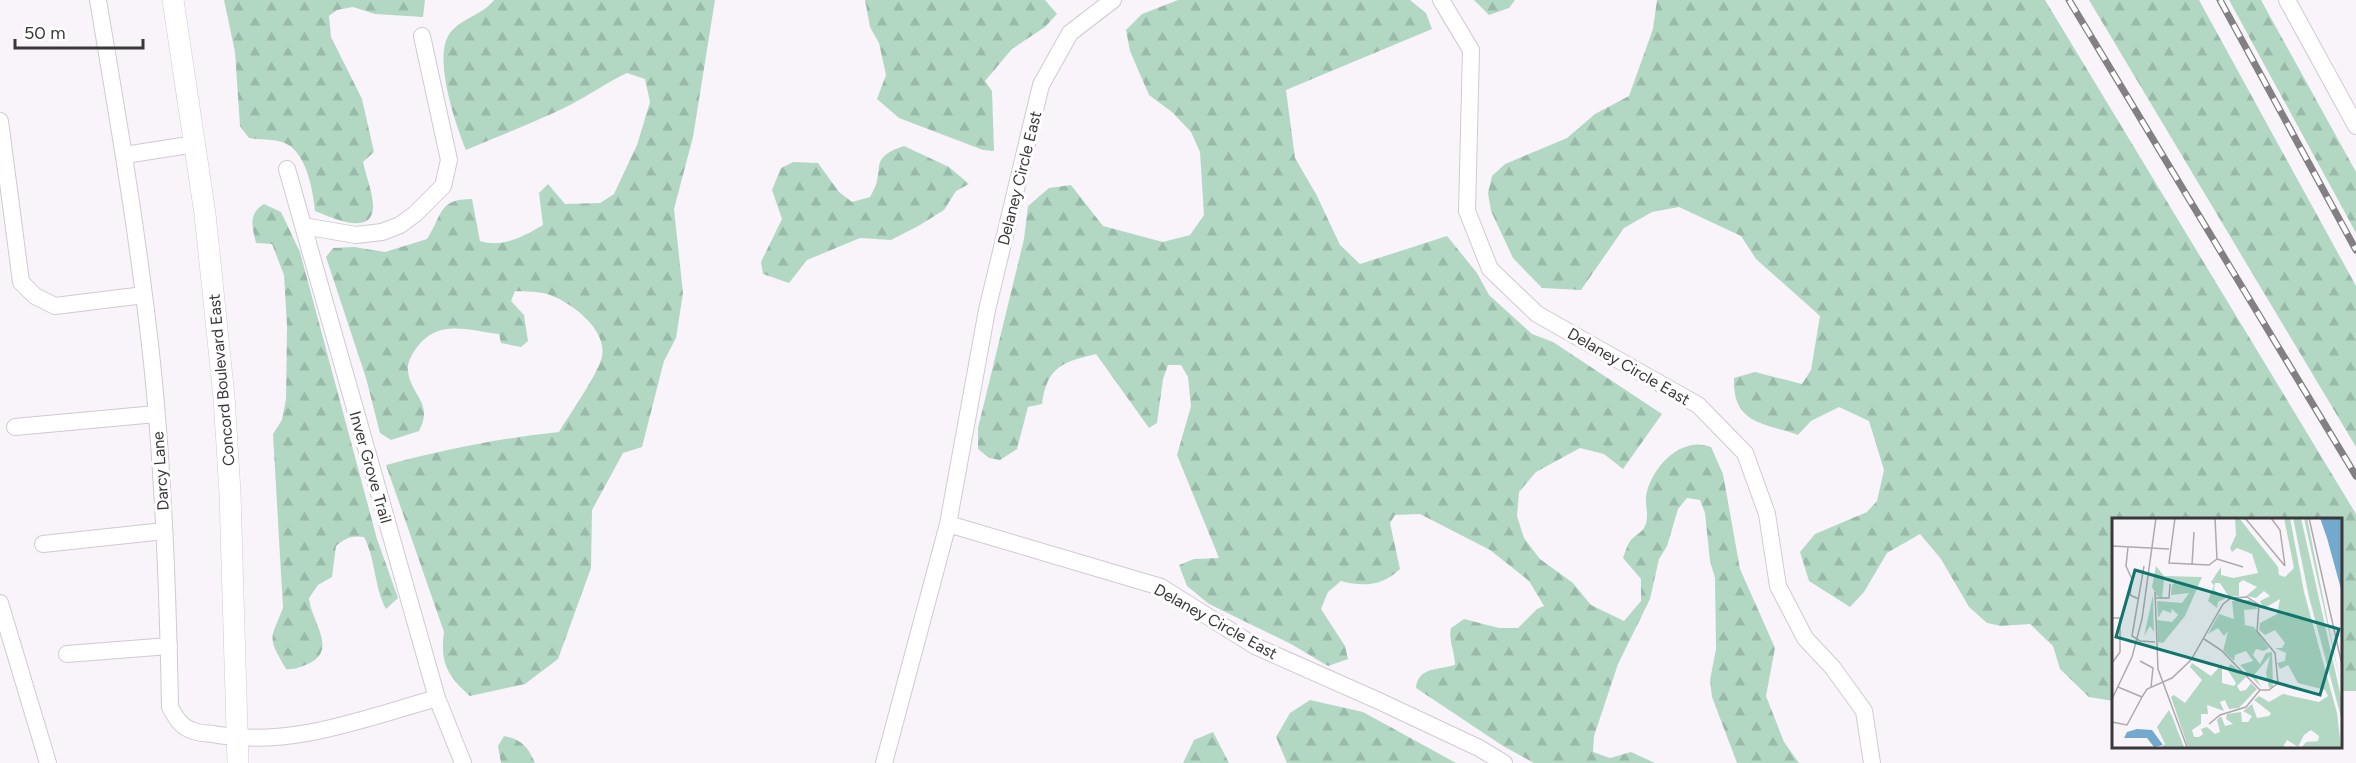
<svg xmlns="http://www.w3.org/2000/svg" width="2356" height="763" viewBox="0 0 2356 763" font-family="Figtree,sans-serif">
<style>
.forest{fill:url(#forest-firs)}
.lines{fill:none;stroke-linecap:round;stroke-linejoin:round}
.minor-casing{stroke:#d0cad1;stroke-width:18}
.major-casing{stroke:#d0cad1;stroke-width:22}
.minor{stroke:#fff;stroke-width:16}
.major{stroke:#fff;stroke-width:21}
.rail-casing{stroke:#838083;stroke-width:7}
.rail{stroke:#fff;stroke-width:4.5;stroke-dasharray:14;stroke-linecap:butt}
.labels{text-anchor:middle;stroke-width:6;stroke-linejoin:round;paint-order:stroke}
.street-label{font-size:16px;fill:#3a383a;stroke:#fff}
.inset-road{fill:none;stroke:#ada9ad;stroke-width:1.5}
.view{fill:#0f766e;fill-opacity:0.15;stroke:#0f766e;stroke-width:3}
.inset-edge{fill:none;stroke:#3a383a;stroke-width:3}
</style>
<defs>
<pattern id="forest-firs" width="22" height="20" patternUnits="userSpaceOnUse" patternTransform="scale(1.5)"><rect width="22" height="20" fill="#b2d8c4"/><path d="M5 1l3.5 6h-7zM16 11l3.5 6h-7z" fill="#9abaa9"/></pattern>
</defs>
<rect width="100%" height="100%" fill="#f9f4fa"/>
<path class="forest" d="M224,0h201l-2,17 -48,-3 -22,-7 -16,3 -8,6 2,21 31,62 12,53 -11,10c3,14 11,34 10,47 -3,28 -44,7 -58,2 -2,-21 -9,-62 -33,-69 -9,-3 -23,-2 -33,-4l-9,-12 -5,-74z
M494,0h221l-22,137 -19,72 9,84 -7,45 -12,23 -22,86 -19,6 -31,57 -1,58 -33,91 -33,25 -55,12c-23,-21 -30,-33 -26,-64l-58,-167c57,-15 114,-27 173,-33 12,-20 35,-52 42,-72 10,-29 -31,-59 -54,-66 -10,-3 -22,-2 -32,-3l-4,10 13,14 4,26 -7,6 -20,-4 -2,-9c-33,-4 -62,-16 -84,16 -4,6 -8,13 -7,21 3,25 26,32 11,60l-28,9 -11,-7 -14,-55 -40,-121 7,-9 21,-1 31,5 42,-13c16,-25 11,-40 45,-40l8,42c23,7 42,-4 63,-16l-4,-32 9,-9 17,20 35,-1 14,-9 23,-49 13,-43 -5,-23 -18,-6c-20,9 -37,22 -57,32 -34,17 -69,30 -104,45 -10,-24 -34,-94 -16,-117 11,-15 33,-18 44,-33z
M865,0h180l12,14 -12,13 -33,22 -27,32 7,10 2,60 -11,-1 -84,-32 -22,-19 9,-24 -7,-32 -9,-16z
M1178,0h232l16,13 6,16 -146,61 9,68 21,36 24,51 20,19 87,-28 30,37 12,22 43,39 21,8 109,72 -39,55 -19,-15 -24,-6 -44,24 -17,20 -2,24 7,22 16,21 33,24 18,22 33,16 17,-20v-22l-18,-21c2,-6 4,-12 7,-17 4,-5 11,-8 14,-13 6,-11 1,-21 2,-32 5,-29 36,-61 65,-49l12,27 17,95 35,79 -9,48 18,46 15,21h-62l-25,-66 -2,-17 6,-31 -1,-71 -5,-17 -5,-48 -5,-13 -13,-2 -9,11 -11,37 -8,13 -9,40 -32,65 -24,72 -1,16 17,6 21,-6 24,11h-121l-31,-17 -87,-58c2,-21 22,-18 39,-23 0,-13 -7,-25 -4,-37l13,-9 35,9h19l19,-19 7,-3 -15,-25 -39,-31 -70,-36 -25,1 -5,8 10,46c-17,17 -37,18 -59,12l-13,11 -7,17 24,37 3,13 -20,7 -37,-22 -82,-40 -22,-18 -8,-21 15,-6 25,-1 -42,-103 14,-49 -3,-29 -7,-12h-13l-5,14 -6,44 -8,5 -53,-74c-34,8 -49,13 -54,50l-14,3 -11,42 -17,11 -11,-2 -11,-9v-21l46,-189 4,-33 21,-18 22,-3 32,41 60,16 27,-7 14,-20 -4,-63 -9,-20 -19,-20 -23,-17 -19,-44 -4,-21 16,-16z
M1474,0h41l-6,8 -20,7z
M1657,0h388l311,514v177h-16v-171h-227v181l-24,-4 -29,-28 -7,-23 -23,-22 -29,2 -14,-3 -18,-16 -28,-48 -21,-25 -33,19 -23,39 -14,15 -41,-26 -9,-29 15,-18 52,-22 10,-11 7,-31 -15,-49 -30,-14 -28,14 -13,14c-34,-12 -66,-11 -64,-57l21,-6 47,12 9,-14 9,-54 -64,-57 -15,-23 -62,-29 -27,5 -28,16 -43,62 -39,-2 -29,-30 -22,-47 -3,-18 4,-17 13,-12 62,-26 28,-24 34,-18 24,-67z
M2089,0h110l157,286v161z
M2229,0h32l95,172v61z
M904,146l45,21 20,17 -13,7 -12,19 -24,15 -29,15 -31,-2 -53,22 -18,23 -26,-9 -2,-12 21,-43 -10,-29 9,-22 12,-6 25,1 21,29 13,10 18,-5c18,-27 -5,-38 34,-51z
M264,204l17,8 19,40 77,287 21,59 -12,11c-12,-22 -10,-49 -22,-72 -12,-2 -19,1 -28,9l-4,31 -14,8 -9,13c2,24 30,52 -1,66 -8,3 -13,6 -22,5 -19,-33 -16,-28 -3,-61l-10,-174 9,-14 4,-21 1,-73 -3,-51 -12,-31 -16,-1c-4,-17 -8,-29 8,-39z
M1310,700l53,12 93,51h-169l-11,-26 14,-24z
M1213,732l16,31h-46l11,-23z
M504,736c17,3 24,11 31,27h-34l-3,-17z"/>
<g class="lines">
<g class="minor-casing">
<path id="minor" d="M98,0c21,124 42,247 55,372 11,111 15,223 17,335 5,9 10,19 21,23 8,4 19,3 27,5 75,12 148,-17 219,-37
M1441,0l30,50 -4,161 23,58 47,45 161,91 47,48 22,61 11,72 27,52 28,30 31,43 8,52
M2287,0l69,126
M0,121l21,161 14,14 20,10 89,-11
M125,155l70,-11
M287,169l150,529 26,65
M303,226l53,9 26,-3 18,-7 15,-11 28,-28 6,-26 -27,-124
M15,427l141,-13
M948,524l213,63 94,59 124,55 100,47 25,15
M43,544l121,-13
M0,603l48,160
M67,654l102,-8
M884,763l64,-239 39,-214 54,-225 29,-52 43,-33"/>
</g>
<g class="major-casing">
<path id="major" d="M173,0l32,214 19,183 6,96 8,270"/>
</g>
<use href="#minor" class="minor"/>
<use href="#major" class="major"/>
<g class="rail-casing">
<path id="rail" d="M2069,0l287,476
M2220,0l136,250"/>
</g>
<use href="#rail" class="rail"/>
</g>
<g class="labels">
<g class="street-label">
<text transform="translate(1019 178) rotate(-76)" y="6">Delaney Circle East</text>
<text transform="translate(1629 366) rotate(30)" y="6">Delaney Circle East</text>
<text transform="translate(221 380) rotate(-95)" y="6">Concord Boulevard East</text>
<text transform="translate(371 467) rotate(74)" y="6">Inver Grove Trail</text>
<text transform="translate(160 471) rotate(-94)" y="6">Darcy Lane</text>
<text transform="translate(1216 621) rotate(29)" y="6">Delaney Circle East</text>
</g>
</g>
<g transform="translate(2112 518)">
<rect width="230" height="230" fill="#f9f4fa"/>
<path d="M123,0h4l39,49 1,8 6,2 9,-9 -10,-50h6l14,74 33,121 4,34h-39l4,-5 12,-1 1,-5 -8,-6 -7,5 -6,12 -11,-7 -4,7h-95l-17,-50 3,-2 11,8 17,-23 -12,-13 2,-4 19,13 11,-12v19l12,3 2,-3 -9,-14 4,-5 15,13 -9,9 3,5 6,-1 5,-7 6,6 -18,19 -10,1 -4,-9 -5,2 4,9 -17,-6 1,9h-7v10l-9,6 2,7h5l4,-3 -2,-5 6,-2 8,7 5,-2 -3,-12 4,-4 4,10 8,-2 -7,-5 1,-5 14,-2 1,10h6l4,-6 -9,-5 9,-7 5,14 12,-2 2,-3 -17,-13 5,-4 10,6 14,-8 36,8 9,-6 -3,-6 -27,-7 -10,-18 -8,4 -3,-6 8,-2 1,-8 -11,-5h7l3,-5 -10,-13 -10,5 -6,-5 1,-7 17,-9 3,-15 -17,10 -3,-8 10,-5 -6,-5 -8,7 -10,-2 11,-9 -14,-7 -4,3v13l-10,1 -9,-14h-5l-1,7 12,8 -8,4 -1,6 -9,-7 6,-16 -3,-3 10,-15v8l12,3 25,-5 -6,-19 -15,-6 -5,4 -2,-4 6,-13zM181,0h8l40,179v20l-32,-120zM192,0h3l34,168zM44,48l8,10 38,1 -17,39 -22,27 -5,-1 -1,-22 15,2 6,-7 -6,-6 -1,4 -8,-3 -5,8 -1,-17 25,2 7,-10 -18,2 1,-10 6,-5h-14l-2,18 -5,-2 -5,-9zM41,77l1,37 -4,-6 -6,10zM138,82l8,9 -14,1 1,15 9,2 15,21 -5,3 -8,-2 -3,6 7,9 6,-11 6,-1 1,35 -4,1 -3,-15 4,-17 -16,19 8,13 -22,-23 13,-4 -7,-10 -11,4 -1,6 -11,-10 5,-20 -4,5 -6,-8 -10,6 11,-20 15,5 -2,-18zM57,192l3,6 12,31h-22l3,-3 -8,-17z" fill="#b2d8c4"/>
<path d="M208,0h21v71l-14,-51zM25,211l15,1 11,15 -9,2 -7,-9h-23l3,-6z" fill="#72a9cc"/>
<path class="inset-road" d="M63,0l-6,45 40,2 8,-6M103,0l2,41M133,0l40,48M159,0l9,12 5,36M197,0l33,147M0,28l57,3M16,29l-2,19 6,13 -2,16 9,4M105,41l26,8M80,47l2,-33M32,48l-12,70 8,5 15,1M43,74l3,77 29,78M43,80h14l1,-14M0,100h8v34l-8,11M28,143l13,7 -2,19M6,169l24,10 5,-8 25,-11 19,-18 32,-56 8,-6 16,-1 12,8 -2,26 18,22 3,30 -9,7h-9l-39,-40 -17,-11M0,181l20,-42 10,-38 14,-101M0,204l15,3 15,-28M97,206l11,-9 26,-8 14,-17"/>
<path class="view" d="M23,52l204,59 -19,66 -204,-58z"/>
<rect width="230" height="230" class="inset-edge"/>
</g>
<path d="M15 39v9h128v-9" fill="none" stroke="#3a383a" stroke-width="3"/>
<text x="24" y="39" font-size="18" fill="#3a383a" stroke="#ffffff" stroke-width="4.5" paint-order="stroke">50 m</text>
</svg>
